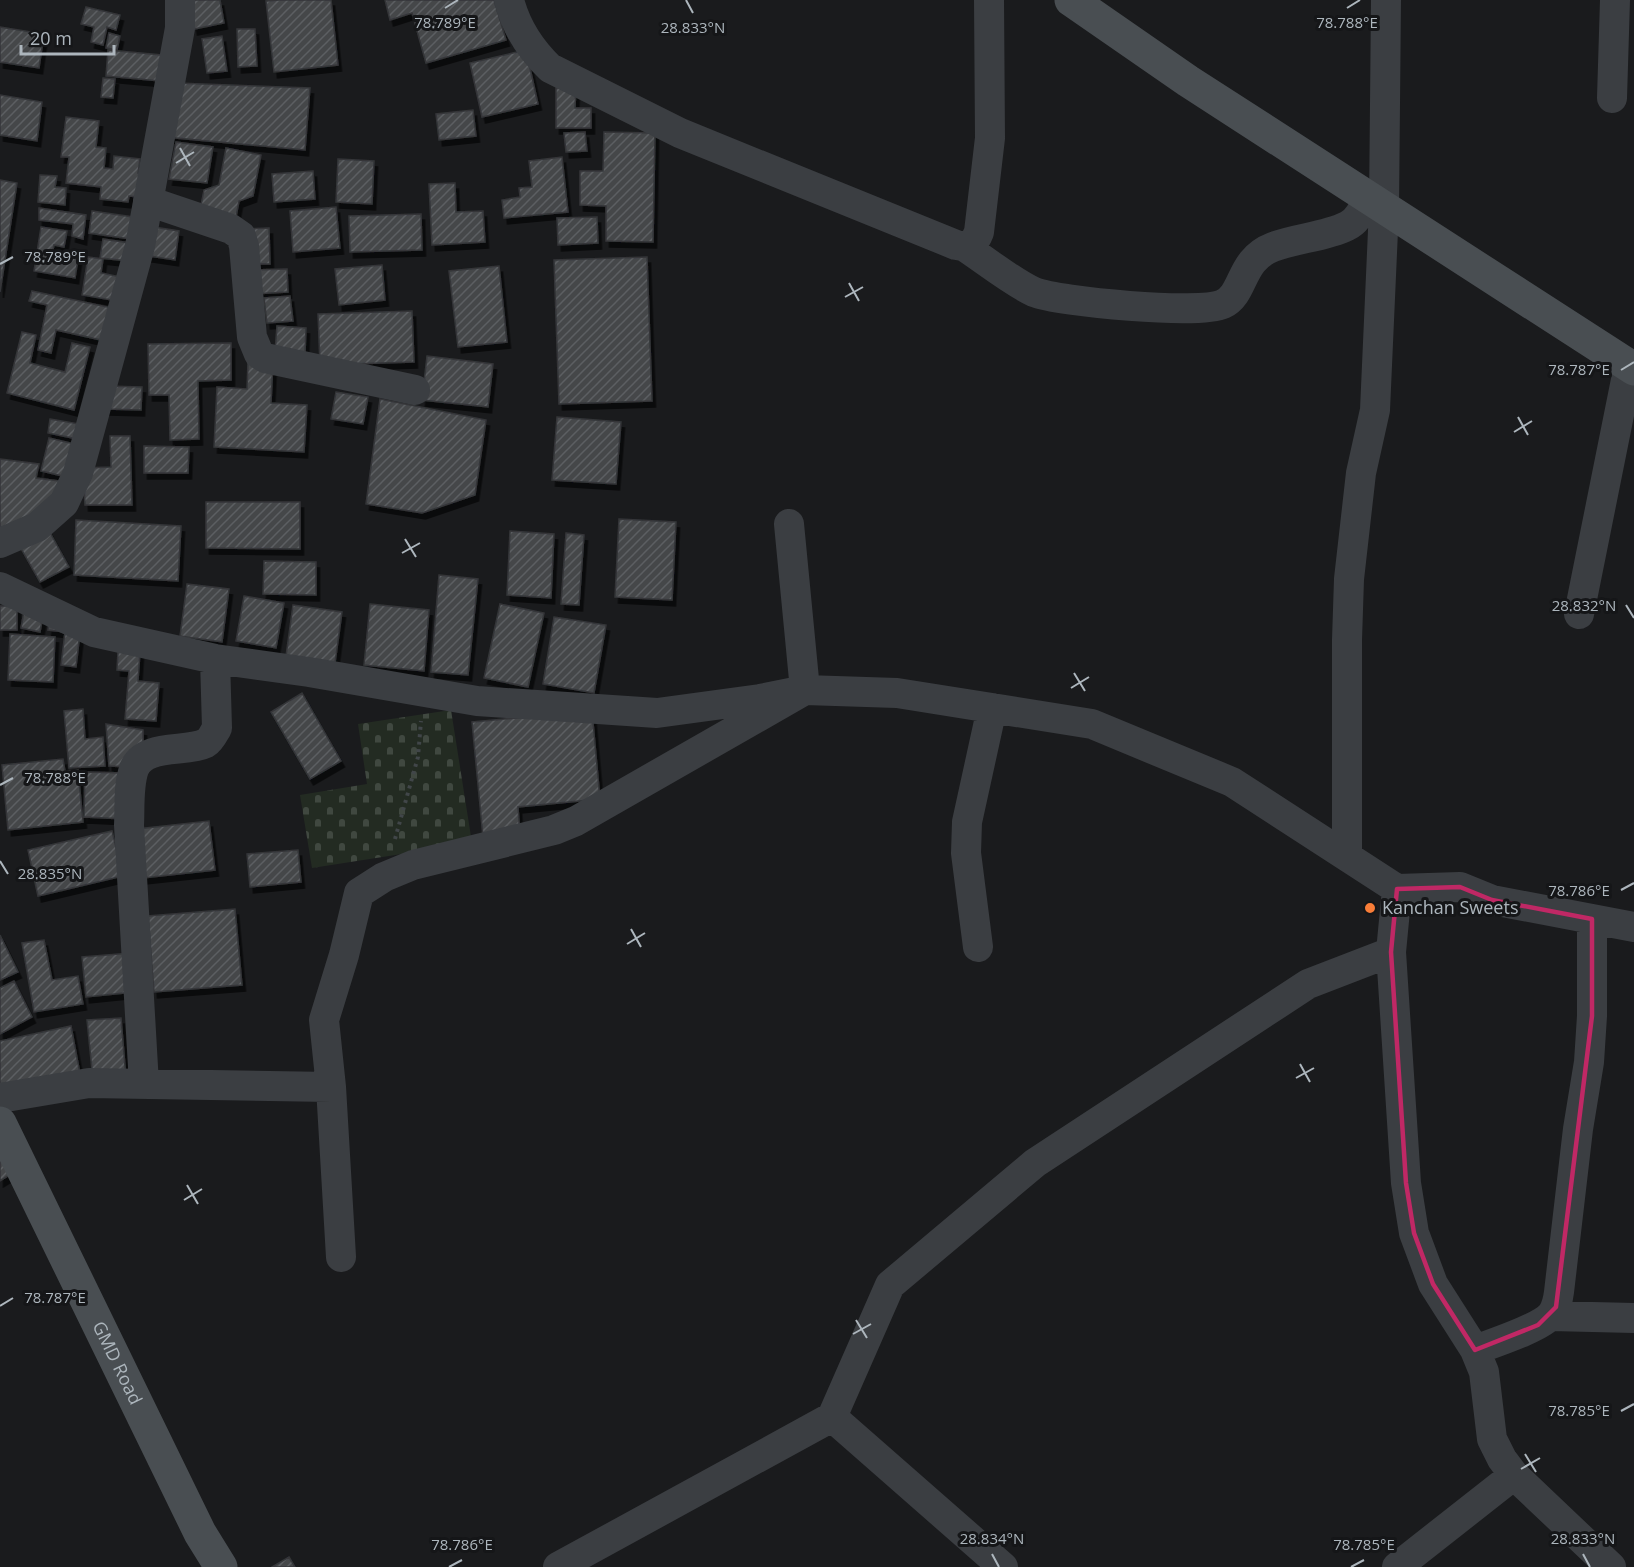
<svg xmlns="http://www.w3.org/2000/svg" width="1634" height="1567" viewBox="0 0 1634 1567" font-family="'Open Sans',sans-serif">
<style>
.cemetery{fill:url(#cemetery-stones)}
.building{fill:url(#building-hatch);stroke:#343639;stroke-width:1.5;filter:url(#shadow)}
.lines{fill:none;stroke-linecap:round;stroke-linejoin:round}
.path{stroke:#414649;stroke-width:4;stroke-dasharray:3 4.5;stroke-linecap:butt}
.minor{stroke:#3b3e42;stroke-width:30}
.secondary{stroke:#494e52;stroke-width:33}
.marked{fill:none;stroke:#c02865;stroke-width:4.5;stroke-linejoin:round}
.ticks{fill:none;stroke:#adb6bd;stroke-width:2}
.poi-dot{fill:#f87d38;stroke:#151618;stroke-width:2}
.labels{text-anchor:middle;stroke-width:6;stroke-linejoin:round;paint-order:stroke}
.poi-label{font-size:18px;fill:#adb6bd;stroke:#151618;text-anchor:start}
.street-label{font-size:18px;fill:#adb6bd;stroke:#151618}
.ticks-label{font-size:15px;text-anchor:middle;fill:#adb6bd;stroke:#151618;stroke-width:6;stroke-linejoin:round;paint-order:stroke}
</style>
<defs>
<pattern id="cemetery-stones" width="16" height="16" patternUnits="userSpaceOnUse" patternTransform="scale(1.5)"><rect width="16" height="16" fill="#232b22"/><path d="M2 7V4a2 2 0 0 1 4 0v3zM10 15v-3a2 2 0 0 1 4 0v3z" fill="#404840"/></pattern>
<pattern id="building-hatch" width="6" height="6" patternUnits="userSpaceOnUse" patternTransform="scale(1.5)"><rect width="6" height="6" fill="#44464a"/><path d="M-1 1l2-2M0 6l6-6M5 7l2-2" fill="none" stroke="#5c5e62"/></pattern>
<filter id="shadow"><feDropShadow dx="3.5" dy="6" stdDeviation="0" flood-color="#0009"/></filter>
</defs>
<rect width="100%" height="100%" fill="#1a1b1d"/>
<path class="cemetery" d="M451,710l21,133 -160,25 -12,-73 67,-11 -9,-60z"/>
<path class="building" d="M188,0h32l4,23 -30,6z
M279,0h52l7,65 -64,7 -8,-71z
M385,0h109l12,40 -80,23 -14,-50 -22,7z
M86,7l34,8 -4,15 -9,-3 -4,18 -12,-3 3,-15 -13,-3z
M0,27l44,7 -5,34 -39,-6z
M237,29h18l2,37 -19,1z
M109,33l11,3 -3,14 -11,-2z
M222,36l5,35 -20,2 -5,-34z
M108,50l54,5 -2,26 -54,-5z
M526,50l12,54 -56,13 -12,-54z
M103,78l12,1 -2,19 -12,-1z
M176,83l134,5 -5,62 -140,-13z
M556,88h20l-1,20h16v20h-35z
M0,95l42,7 -5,39 -37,-6z
M473,110l3,26 -37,4 -3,-26z
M66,117l33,4 -3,26 10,1 -2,20 9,1 1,-13 26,3 -2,14 11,1 -3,24 -17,-2 -1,6 -28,-3 1,-12 -35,-4 3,-26h-8z
M585,132l2,19 -21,1 -2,-19z
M604,132l51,1 -2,109 -47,-1v-35l-26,-1v-34h23z
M176,142l37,5 -6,36 -38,-4z
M226,148l35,7 -8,41 -14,5 -4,21 -36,-7 5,-25 15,-5z
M562,157l6,55 -64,6 -2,-18 18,-3 -1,-9 13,-1 -3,-26z
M338,159l36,2 -2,43 -36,-2z
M313,171l2,28 -41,3 -2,-28z
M40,175l17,1 -2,11 11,1 -1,17 -27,-3z
M0,180l17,3 -17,109z
M455,183l1,29 27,-1 2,31 -53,3 -3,-61z
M336,207l4,41 -47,4 -3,-41z
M39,208l47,7 -3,24 -11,-3 1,-12 -34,-4z
M92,211l48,7 -3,22 -48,-7z
M421,214l1,36 -72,2 -1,-36z
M597,217l1,26 -40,2 -1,-27z
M147,226l32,5 -4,29 -32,-5z
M41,227l26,4 -3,16 -10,-2 -2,10 26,4 -3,19 -41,-7z
M269,228l1,36h-24l-1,-35z
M103,239l27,4 -2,18 -28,-3z
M88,257l15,2 -2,14 20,4 -4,24 -35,-6z
M647,257l5,144 -93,3 -5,-144z
M382,265l3,35 -46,5 -4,-36z
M499,266l8,76 -49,5 -9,-76z
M287,269l1,23 -35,2 -1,-24z
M32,291l85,18 -7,33 -54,-12 -5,23 -13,-3 9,-45 -18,-4z
M290,296l3,25 -26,2 -3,-25z
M412,311l2,51 -94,3 -2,-51z
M277,326l29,2 -1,26 -30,-2z
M22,332l14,3 -6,28 35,9 7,-29 18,4 -16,63 -67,-17z
M231,343v37l-33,1 1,58 -29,1 -1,-45h-20l-1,-51z
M427,356l66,8 -5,43 -66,-7z
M248,361l25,1 -2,41 36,2 -3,47 -90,-5 3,-60 30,2z
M105,386l37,1 -1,23 -36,-1z
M336,392l32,5 -5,27 -32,-5z
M380,399l106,21 -11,75 -53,18 -56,-9z
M557,417l64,5 -5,62 -64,-4z
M50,419l35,6 -3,15 -34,-7z
M110,436h20l2,69h-47l-2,-37 28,-1z
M49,438l30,7 -8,33 -30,-7z
M144,446l45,1 -1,26h-44z
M0,459l39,5 -3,14 32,4 -14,23 -54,27z
M206,502h94v47l-94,-1z
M619,519l57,3 -4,78 -57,-3z
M76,520l105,6 -3,55 -104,-6z
M48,529l21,38 -29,15 -21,-37z
M510,531l44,3 -3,64 -44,-3z
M566,533l18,2 -5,70 -18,-1z
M264,561l52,1v33l-53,-1z
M439,575l39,4 -10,96 -37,-3z
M187,584l42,5 -7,53 -42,-6z
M244,596l40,7 -8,45 -40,-7z
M370,604l59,6 -5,61 -60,-6z
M500,604l44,9 -16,74 -44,-9z
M293,605l49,7 -7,51 -49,-7z
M0,606h17v24h-17z
M25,606l19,4 -4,22 -19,-4z
M50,617l30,16 -4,34 -15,-2 4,-33 -17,-2z
M554,617l52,8 -12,68 -51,-9z
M10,634l45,3 -2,45 -45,-2z
M118,651l22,1 -2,29 21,2 -3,38 -31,-2 4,-48 -12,-1z
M302,693l39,68 -31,18 -39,-67z
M83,709l2,30 18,-2 2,29 -36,2 -5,-57z
M592,711l8,88 -82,8 2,28 -37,2 -11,-115z
M106,724l37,6v24l-14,13 -20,-1z
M63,759l2,12 13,-1 5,52 -75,8 -6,-65z
M85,772l41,1 -1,46 -41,-2z
M209,821l6,49 -72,8 -6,-49z
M112,831l11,45 -85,20 -10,-46z
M298,850l3,32 -51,5 -3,-33z
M235,909l7,76 -88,7 -6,-76z
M0,935l18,37 -18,8z
M44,940l8,40 26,-4 5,28 -49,8 -12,-69z
M131,953l3,39 -48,5 -4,-40z
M14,981l18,36 -32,17v-46z
M121,1018l5,60 -33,2 -6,-60z
M71,1026l10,53 -81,16v-54z
M0,1143l16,28 -16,10z
M289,1557l6,10h-23z"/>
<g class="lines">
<path class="path" d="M395,839l23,-82 3,-36"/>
<path class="minor" d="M509,0c7,27 21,49 41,68l130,65 276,112c13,3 18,0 23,-13l11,-94 -1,-138
M1612,98l3,-98
M148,201l83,28 10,7 3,10 8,91 7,17 6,4 150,32
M965,247c20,13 47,35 69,45 25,10 166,23 189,12 22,-10 16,-44 50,-57 23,-9 52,-10 74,-21 11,-5 17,-18 21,-29
M0,543l37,-16 27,-24 14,-30 62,-227 40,-218v-28
M0,587l94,45 121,27 94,13 168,29 180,12 103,-14 45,-9 92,3 195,31 140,58 165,107 63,-2 32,13 142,27
M1579,614l50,-249
M1347,856v-216l2,-61 12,-106 14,-63 9,-202 2,-208
M1397,889l-6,63 15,231 8,50 19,51 42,66 9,22 8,67 10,20 12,16 97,92
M978,947l-12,-94 1,-31 25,-114
M144,1084l-15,-259c1,-18 -1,-39 5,-56 10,-26 52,-16 72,-26 5,-3 8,-10 11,-15l-2,-69
M0,1098l89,-15 242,4
M341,1257l-10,-170 -7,-67 20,-65 15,-62 25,-16 29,-12 141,-35 22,-9 229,-131 -16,-166
M1551,1316l83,2
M1475,1350c18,-7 66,-22 77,-36 4,-6 6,-14 7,-22l19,-163 11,-67 3,-46v-97
M832,1417l171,150
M558,1567l274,-150 58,-132 145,-122 273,-179 83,-32
M1397,1567l117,-92"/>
<g class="secondary">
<path d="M1071,0l117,81 446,288"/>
<path id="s1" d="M0,1123l200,410 21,34"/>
</g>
</g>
<path class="marked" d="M1460,887l32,13 100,19v97l-36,291 -18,18 -63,25 -42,-66 -19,-51 -8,-50 -15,-231 6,-63z"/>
<path class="ticks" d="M686,0l7,13M445,8l13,-8M1347,8l13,-8M180,148l10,18M176,163l18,-11M0,264l13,-7M849,283l10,18M845,297l18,-10M1621,370l13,-8M1518,417l10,18M1514,432l18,-11M405,539l11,18M402,553l18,-10M1626,605l8,13M1074,673l11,18M1071,688l18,-11M0,785l13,-7M0,861l8,13M1621,890l13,-7M631,929l10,18M627,944l18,-11M1300,1064l10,18M1296,1078l18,-10M187,1185l11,19M184,1200l18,-11M0,1306l13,-8M856,1320l11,18M853,1334l18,-10M1621,1411l13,-7M1525,1454l11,18M1521,1469l19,-11M992,1554l7,13M1583,1554l7,13M449,1567l13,-7M1351,1567l13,-7"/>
<circle class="poi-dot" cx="1370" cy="908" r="6"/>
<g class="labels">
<g class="poi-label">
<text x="1382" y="914">Kanchan Sweets</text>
</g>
<g class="street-label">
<text dy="6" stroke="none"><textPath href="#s1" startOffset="267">GMD Road</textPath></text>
</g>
</g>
<g class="ticks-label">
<text x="445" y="28">78.789°E</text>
<text x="1347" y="28">78.788°E</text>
<text x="693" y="33">28.833°N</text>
<text x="55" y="262">78.789°E</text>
<text x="1579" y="375">78.787°E</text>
<text x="1584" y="611">28.832°N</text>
<text x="55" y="783">78.788°E</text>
<text x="50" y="879">28.835°N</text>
<text x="1579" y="896">78.786°E</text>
<text x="55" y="1303">78.787°E</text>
<text x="1579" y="1416">78.785°E</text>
<text x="992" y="1544">28.834°N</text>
<text x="1583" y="1544">28.833°N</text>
<text x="462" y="1550">78.786°E</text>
<text x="1364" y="1550">78.785°E</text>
</g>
<path d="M21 45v9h93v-9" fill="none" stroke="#adb6bd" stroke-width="3"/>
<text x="30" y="45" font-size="18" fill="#adb6bd" stroke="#151618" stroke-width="4.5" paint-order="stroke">20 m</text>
</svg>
